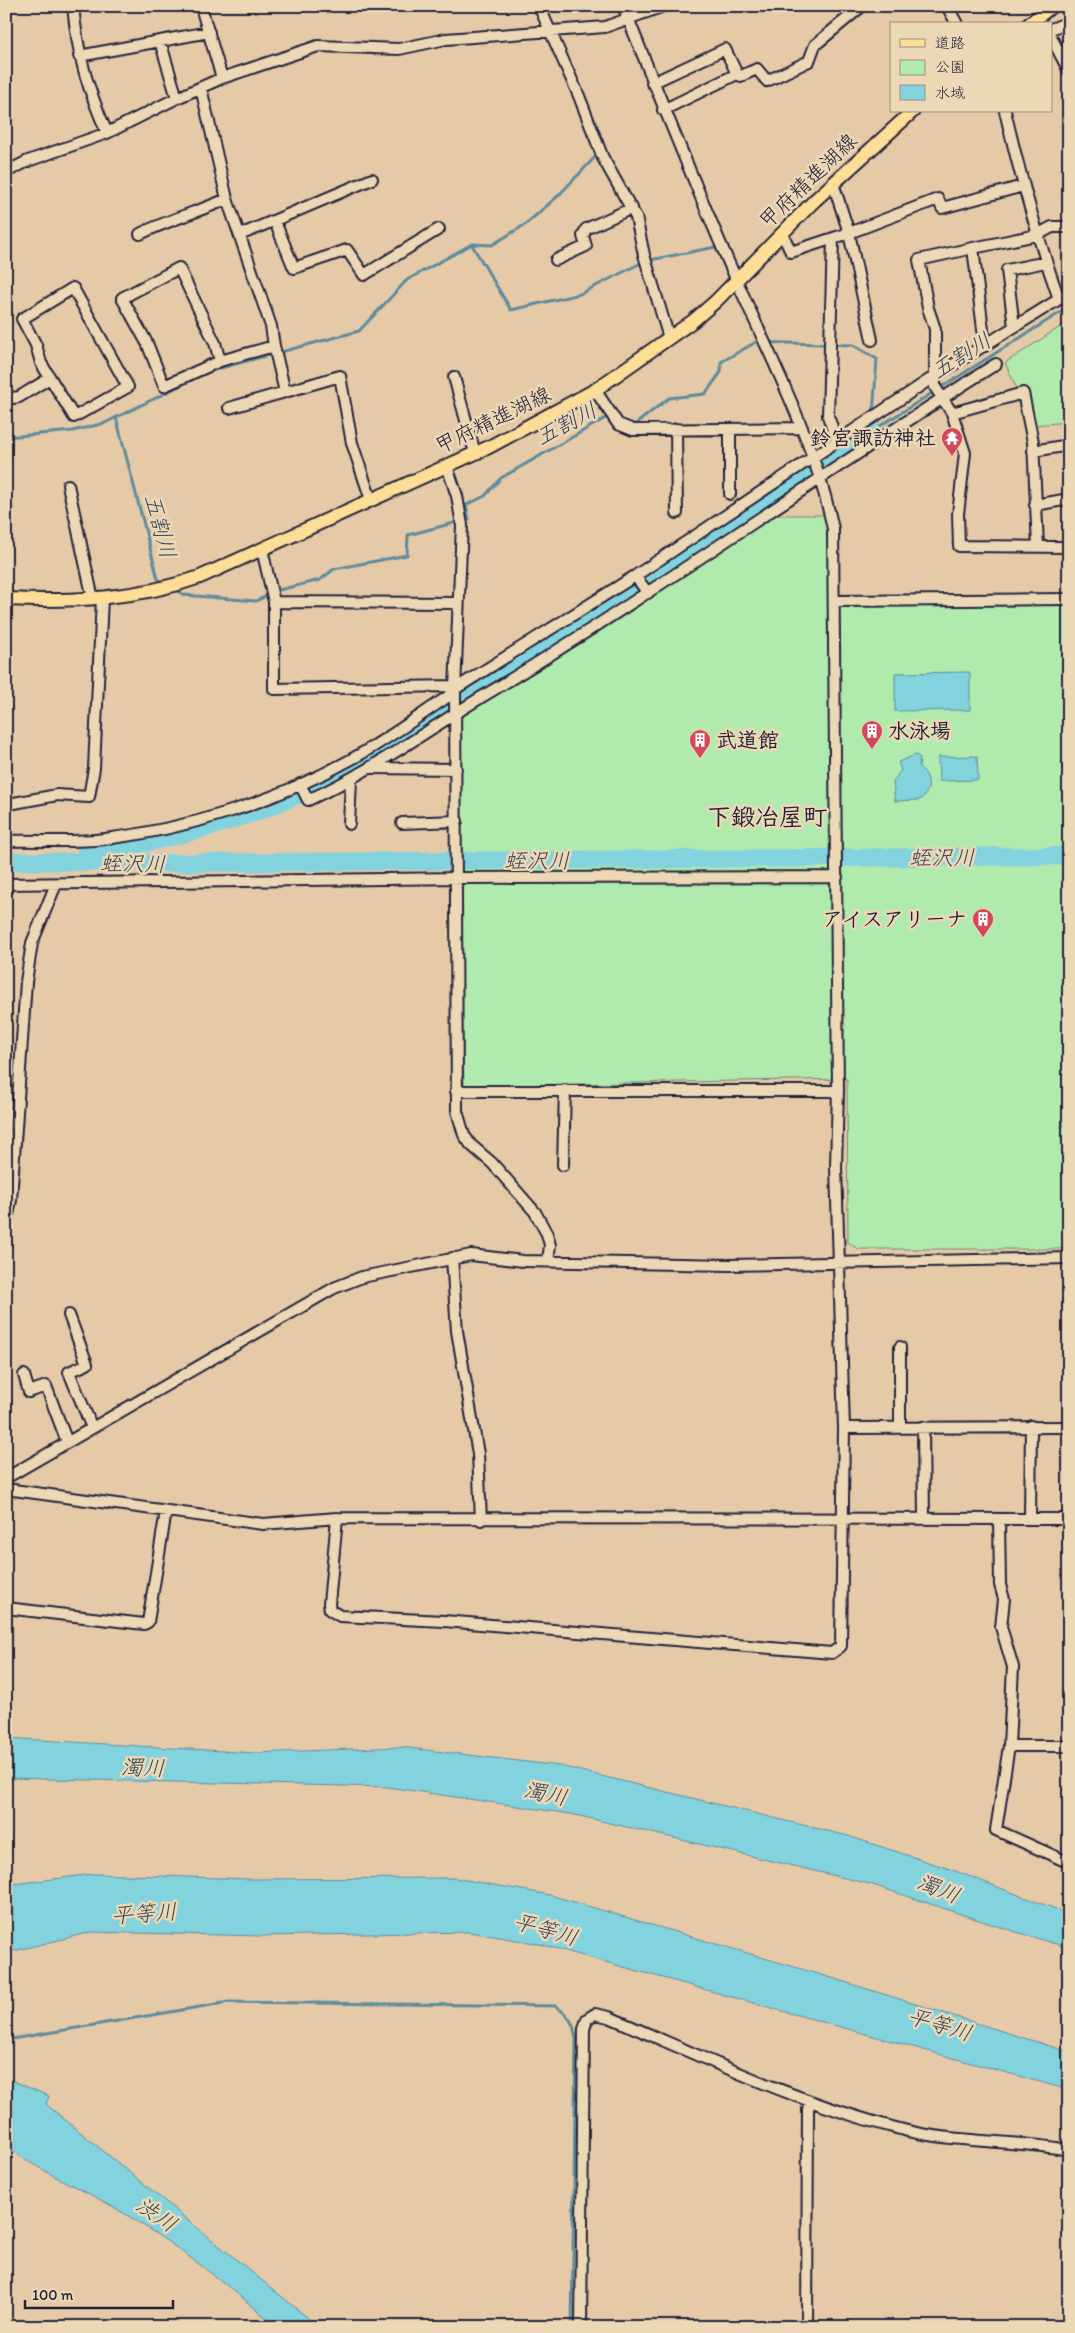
<svg xmlns="http://www.w3.org/2000/svg" width="1075" height="2333" viewBox="0 0 1075 2333" font-family="Itim,'Klee One',sans-serif">
<style>
.green{fill:#b1eaad;stroke:#6a8674}
.water{fill:#83d3df;stroke:#5c8c9d}
.lines{fill:none;stroke-linecap:round;stroke-linejoin:round}
.stream{stroke:#5c8c9d;stroke-width:3}
.river{stroke:#83d3df;stroke-width:18}
.minor-casing{stroke:#22223b;stroke-width:14}
.major-casing{stroke:#22223b;stroke-width:16}
.minor{stroke:#edd8b6;stroke-width:10}
.major{stroke:#fedd96;stroke-width:12}
.labels{text-anchor:middle;stroke-width:5;stroke-linejoin:round;paint-order:stroke}
.street-label{font-size:21px;fill:#22223b;stroke:#edd8b6}
.poi-label{font-size:21px;font-weight:bold;fill:#22223b;stroke:#edd8b6;text-anchor:end}
.water-label{font-size:22px;font-style:italic;fill:#35455c;stroke:#edd8b6}
.quarter-label{font-size:24px;font-weight:bold;fill:#22223b;stroke:#edd8b6}
</style>
<rect width="100%" height="100%" fill="#e6caa8"/>
<filter id="ink" filterUnits="userSpaceOnUse"><feTurbulence type="fractalNoise" baseFrequency=".02" numOctaves="2"/><feDisplacementMap in="SourceGraphic" scale="10" xChannelSelector="R" yChannelSelector="G"/><feConvolveMatrix kernelMatrix="1 2 1 2 8 2 1 2 1" color-interpolation-filters="sRGB"/></filter>
<g filter="url(#ink)">
<path class="green" d="M1069,321v101l-35,3 -29,-62z
M763,515h62l3,18 3,70 238,-3v649h-211l-10,-7 -1,-163 -383,7 -8,-373z"/>
<path class="water" d="M970,672v38l-75,1v-38z
M916,755l4,3 -1,9c12,9 13,24 1,33l-25,1 -2,-19 8,-12 -3,-8z
M977,756l1,24 -39,1 -1,-24z
M6,1738l249,15 146,-6 159,19 288,70 102,33 119,45v34l-72,-22 -127,-42 -299,-70 -184,-27 -381,-9z
M94,1874l158,5 203,-1 95,17 282,83 237,74v38l-529,-146 -71,-12 -207,4 -171,-4 -85,21v-68z
M6,2078l43,18 -3,8 12,10 261,213h-42c-51,-44 -104,-85 -162,-119 -36,-21 -75,-36 -109,-62z"/>
<g class="lines">
<path class="stream" d="M472,245l39,65 69,-16 65,-33 76,-15
M116,417l42,162 7,4
M873,421l-1,10 197,-124
M633,426l36,-28 36,-4 16,-22v-10l35,-20 97,3 24,14 -4,56
M6,437l67,-6 32,-8 105,-52 149,-40 48,-51 65,-36 20,1 34,-21 33,-29 39,-41
M175,589l9,6 72,6 23,-11 41,-10 14,-11 73,-14 1,-20 61,-16 -3,-14 19,-9 16,-18 108,-62
M6,2040l223,-38 326,4c14,9 19,17 21,33l-4,288"/>
<path class="river" d="M85,854c62,-10 125,-24 184,-47 108,-43 214,-120 311,-185 97,-64 195,-128 292,-191
M6,861l158,2 905,-7"/>
<g class="minor-casing">
<path id="minor" d="M73,6c5,52 14,80 34,127
M539,6l40,90 24,62 33,59 8,38 25,83
M947,6l10,18
M201,7l21,71
M1051,29l18,-7
M1051,37l18,34
M160,41l17,57
M79,56l130,-24
M652,83l73,-34 12,25
M201,88l26,111 44,127 3,20 -54,15 -56,25 -17,-43 -25,-45 57,-30 36,75 5,18
M663,110l74,-36 4,2 16,-7 10,12 42,-20 6,-16 47,-39
M1005,111c15,64 32,126 54,188
M6,172l22,-11 79,-28 70,-35 45,-20 96,-32 81,3 47,-10 159,-12 59,-21
M833,183l16,50 23,107
M275,222l19,46 53,-18 17,25 75,-46
M782,233l9,19 58,-19 89,-34 4,9 81,-22
M140,234c28,-14 58,-22 87,-35
M240,235l132,-56
M833,239l-5,177 9,25
M973,248l-54,12 9,48 7,21v58l17,26 13,40 -7,61 1,32 110,1
M556,260l30,-14 -3,-10 3,-7 46,-21
M73,288l55,99 -54,30 -33,-54 -5,-18 -14,-26z
M1014,327l-7,-57 39,-8
M985,346l-12,-98 64,-13 15,-8h17
M454,377l21,76
M595,390l23,34 15,6 169,-2
M285,392l55,-16 12,67 19,57
M6,399l13,-2 31,-19
M229,408l56,-16 -11,-46
M952,413l71,-20 10,49 5,104
M676,429l1,84
M730,429v65
M1033,451l36,-6
M447,466l10,30 5,29 -7,164 2,422 7,24 7,10 21,18 43,49 12,22 3,11 -2,16
M68,485l25,114
M1035,505l34,-6
M262,549l12,53v87l181,-3
M635,576l13,17
M835,601l234,-2
M274,602l184,1
M455,689l180,-113 300,-200 134,-83
M372,768l84,1
M300,784l8,16c62,-28 115,-67 172,-102 176,-106 343,-225 516,-334
M6,807l3,-3 48,-9 32,2 5,-29 8,-170
M402,823l55,-2
M349,824l2,-44
M6,841c33,-1 67,2 99,-2 84,-10 171,-38 245,-79 37,-20 70,-45 105,-68
M6,884l457,-6 374,-1
M456,1091h382
M563,1165l2,-75
M6,1224l5,-24 15,-218 6,-39 24,-59
M452,1258l5,73 21,123 3,66
M69,1315l18,49 -18,8 23,56
M900,1347v80
M24,1375l5,17 17,-6 21,56
M923,1427l1,92
M844,1428l225,-1
M6,1478l328,-190 28,-11 109,-22 52,6 207,4 339,-7
M6,1489l257,35 74,-6 -8,86 1,6 10,6 104,5 388,32 9,-7 3,-218 -8,-261 2,-76 -5,-562c-18,-88 -61,-168 -97,-250 -40,-90 -76,-182 -113,-273
M337,1518l732,1
M1030,1518l1,-92
M999,1519l1,66 4,14 -3,28 12,40 -4,79 -13,84 67,30 6,-1
M6,1608l138,16 4,-2 18,-111
M1009,1746h60
M581,2327l3,-298 3,-10 8,-5 14,3c94,40 187,85 287,111 57,16 115,11 173,22
M807,2327l1,-218 2,-7"/>
</g>
<g class="major-casing">
<path id="major" d="M1029,24l23,-18
M6,599c66,3 132,0 194,-22l289,-130 106,-57 98,-69 23,-20 98,-100 99,-90"/>
</g>
<use href="#minor" class="minor"/>
<use href="#major" class="major"/>
</g>
</g>
<defs>
<g id="temple-pin" transform="scale(1.125)"><path d="M0 17L-7.5 6A9.5 9.5 0 1 1 7.5 6Z" fill="#d1495b" stroke="#edd8b6"/><path d="M0-6L5-2H3V0L6.5 2.5H4V6H1.5V3h-3V6H-4V2.5H-6.5L-3 0V-2H-5Z" fill="#fff"/></g>
<g id="building-pin" transform="scale(1.125)"><path d="M0 17L-7.5 6A9.5 9.5 0 1 1 7.5 6Z" fill="#d1495b" stroke="#edd8b6"/><path d="M-4-6H4V6H1V3H-1V6H-4ZM-2.5-4.3h1.7v1.8h-1.7ZM.8-4.3h1.7v1.8H.8ZM-2.5-1h1.7V.8h-1.7ZM.8-1h1.7V.8H.8Z" fill="#fff"/></g>
</defs>
<g fill-rule="evenodd">
<use href="#temple-pin" x="952" y="438"/>
<use href="#building-pin" x="872" y="731"/>
<use href="#building-pin" x="700" y="740"/>
<use href="#building-pin" x="983" y="919"/>
</g>
<g class="labels">
<g class="street-label">
<text transform="translate(808 181) rotate(-44)" y="7">甲府精進湖線</text>
<text transform="translate(493 420) rotate(-26)" y="7">甲府精進湖線</text>
</g>
<g class="poi-label">
<text x="936" y="445">鈴宮諏訪神社</text>
<text x="888" y="738" text-anchor="start">水泳場</text>
<text x="716" y="747" text-anchor="start">武道館</text>
<text x="967" y="926">アイスアリーナ</text>
</g>
<g class="water-label">
<text transform="translate(961 355) rotate(-32)" y="8">五割川</text>
<text transform="translate(566 423) rotate(-28)" y="8">五割川</text>
<text transform="translate(161 526) rotate(75)" y="8">五割川</text>
<text x="942" y="865">蛭沢川</text>
<text x="537" y="868">蛭沢川</text>
<text transform="translate(133 863) rotate(1)" y="8">蛭沢川</text>
<text transform="translate(143 1767) rotate(2)" y="8">濁川</text>
<text transform="translate(546 1793) rotate(12)" y="8">濁川</text>
<text transform="translate(939 1888) rotate(22)" y="8">濁川</text>
<text transform="translate(144 1913) rotate(-4)" y="8">平等川</text>
<text transform="translate(546 1929) rotate(16)" y="8">平等川</text>
<text transform="translate(940 2024) rotate(17)" y="8">平等川</text>
<text transform="translate(157 2214) rotate(34)" y="8">渋川</text>
</g>
<g class="quarter-label">
<text x="767" y="825">下鍛冶屋町</text>
</g>
</g>
<rect width="1075" height="2333" fill="none" stroke="#edd8b6" stroke-width="25"/>
<rect x="12" y="12" width="1050" height="2308" fill="none" stroke="#22223b" stroke-width="2" filter="url(#ink)"/>
<rect x="890" y="22" width="162" height="90" fill="#edd8b6" stroke="#9c8f85"/>
<rect x="900" y="39" width="25" height="8" fill="#fedd96" stroke="#9c8f85"/>
<text x="935" y="48" font-size="15" fill="#22223b">道路</text>
<rect x="900" y="60" width="25" height="15" fill="#b1eaad" stroke="#9c8f85"/>
<text x="935" y="72" font-size="15" fill="#22223b">公園</text>
<rect x="900" y="85" width="25" height="15" fill="#83d3df" stroke="#9c8f85"/>
<text x="935" y="98" font-size="15" fill="#22223b">水域</text>
<path d="M25 2300v8h148v-8" fill="none" stroke="#22223b" stroke-width="2.5"/>
<text x="32" y="2300" font-size="15" fill="#22223b" stroke="#edd8b6" stroke-width="4" paint-order="stroke">100 m</text>
</svg>
